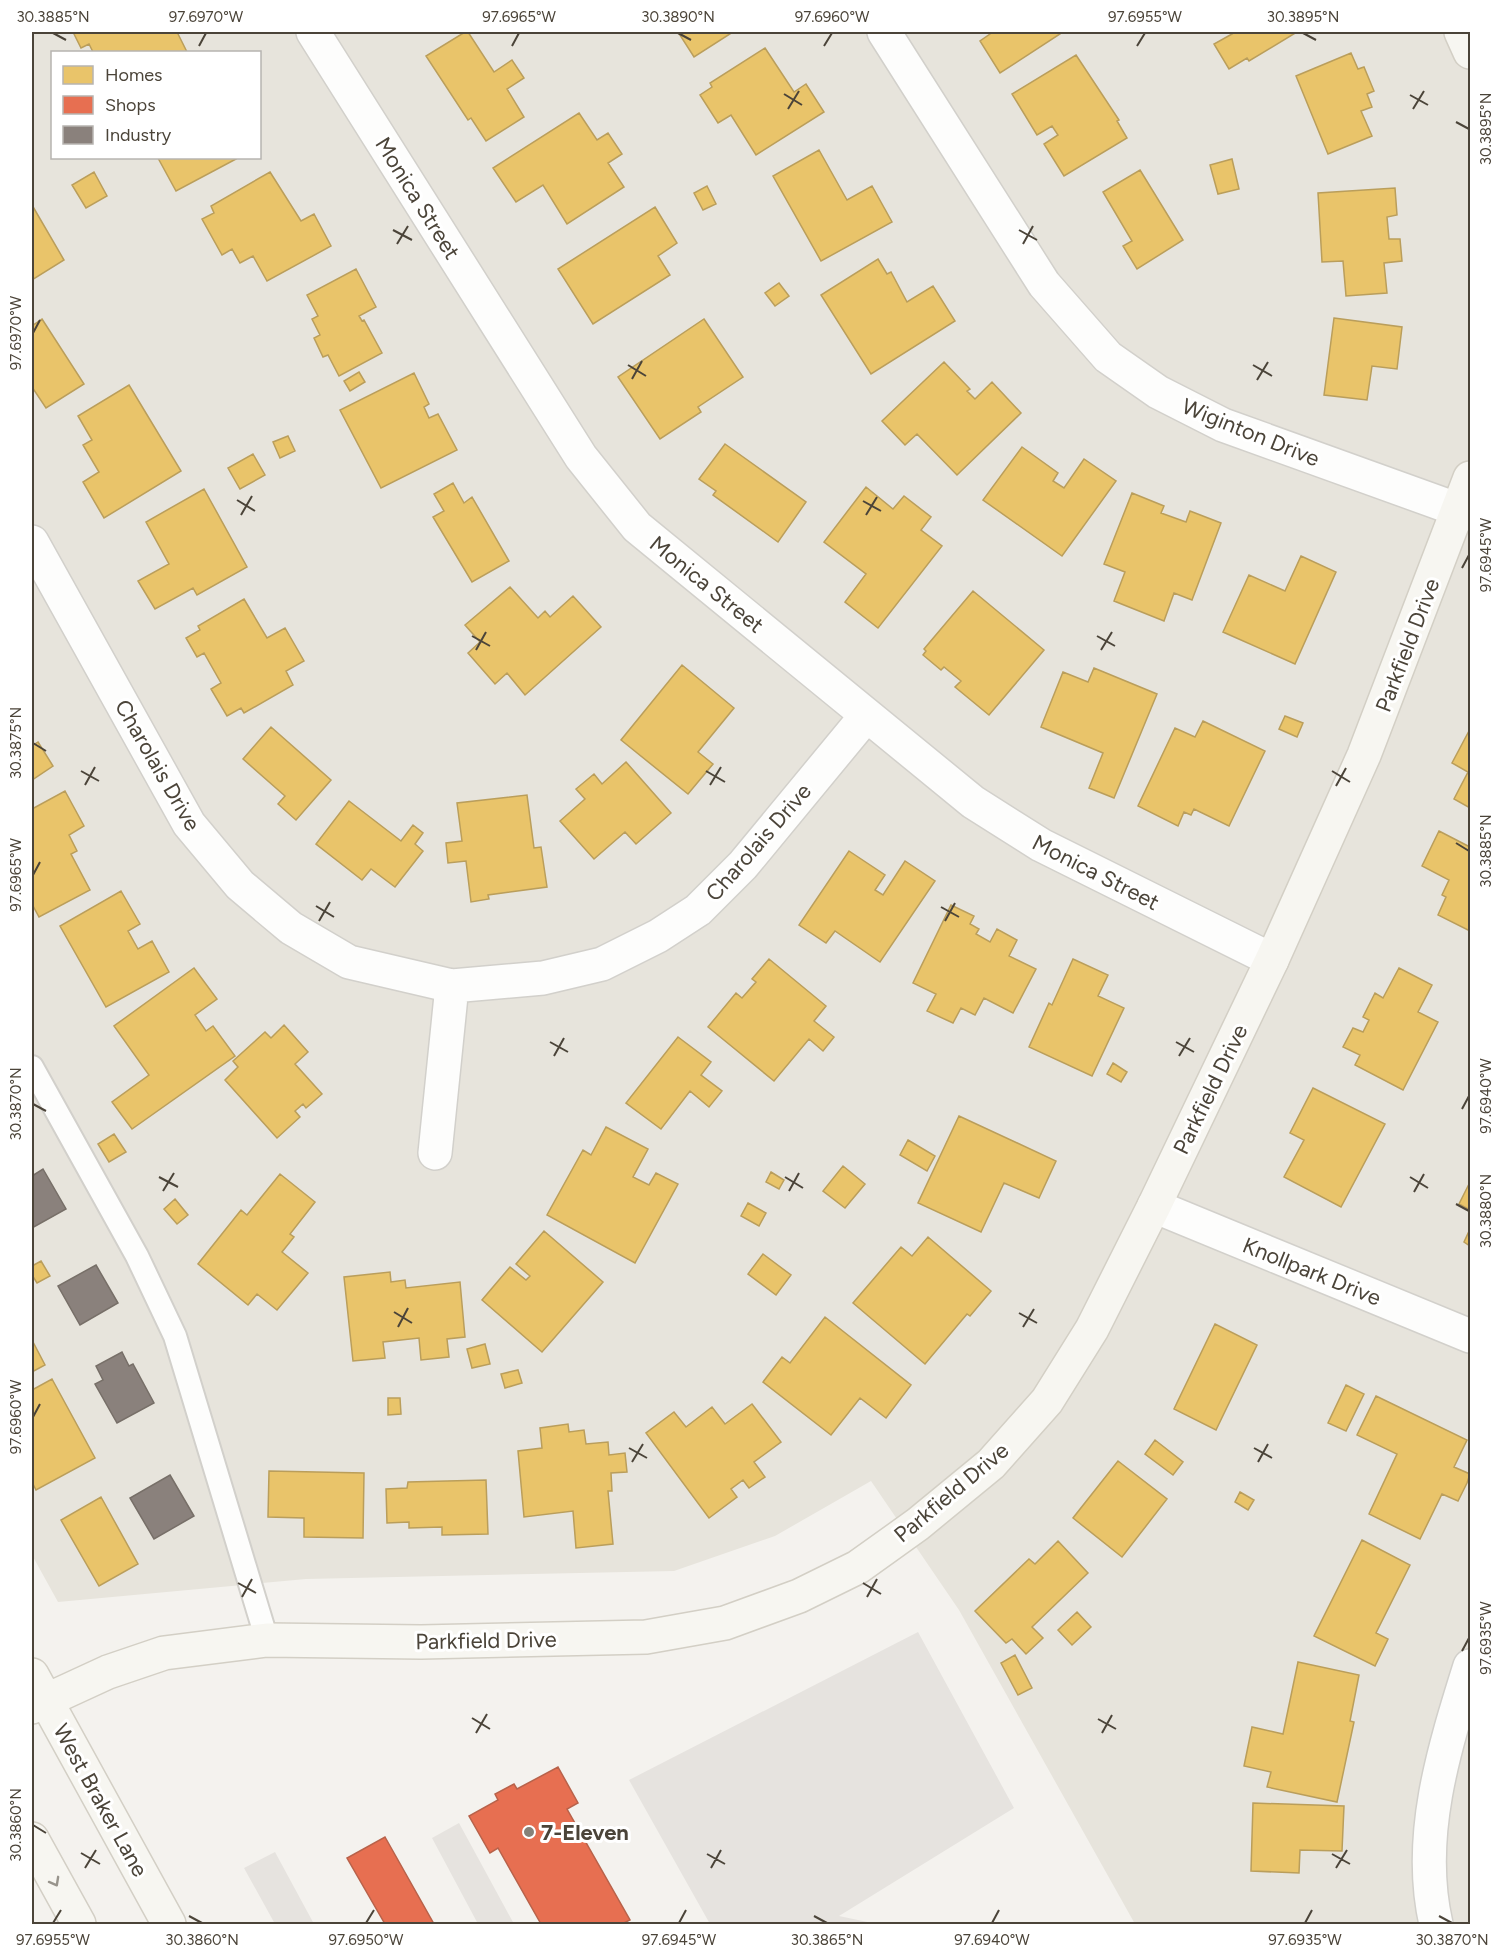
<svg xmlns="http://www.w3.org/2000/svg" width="1502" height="1956" viewBox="0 0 1502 1956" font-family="Figtree,sans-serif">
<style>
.residential{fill:#e7e4dc;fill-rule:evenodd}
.parking{fill:#e6e3df}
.homes{fill:#e9c46a;stroke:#ba9e5b;stroke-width:1.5}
.shops{fill:#e76f51;stroke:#b8624a;stroke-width:1.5}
.industry{fill:#8a817c;stroke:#776f68;stroke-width:1.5}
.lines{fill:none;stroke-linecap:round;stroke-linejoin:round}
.lane-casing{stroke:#d2d0cb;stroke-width:26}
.street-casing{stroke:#d2d0cb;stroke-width:36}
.secondary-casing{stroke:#d3cfc5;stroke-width:36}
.lane{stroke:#fdfdfc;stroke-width:22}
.street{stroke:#fdfdfc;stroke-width:33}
.secondary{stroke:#f7f6f1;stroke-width:33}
.oneway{stroke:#98948c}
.ticks{fill:none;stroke:#4b4439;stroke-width:2}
.poi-dot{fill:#868178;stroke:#fff;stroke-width:2}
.labels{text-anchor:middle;stroke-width:6;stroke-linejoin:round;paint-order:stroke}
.street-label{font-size:22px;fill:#4b4439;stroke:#fff}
.poi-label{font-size:22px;font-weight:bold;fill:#4b4439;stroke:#fff;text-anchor:start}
.neatline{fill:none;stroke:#4b4439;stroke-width:2}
.ticks-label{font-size:15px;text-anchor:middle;fill:#4b4439}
</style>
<rect width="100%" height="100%" fill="#f4f2ee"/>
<path class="residential" d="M32,32h1438v1892h-335l-176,-314 -88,-129 -96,55 -101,35 -368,8 -248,23 -26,-47zM52,52h208v106h-208z"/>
<path class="parking" d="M918,1632l96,176 -175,108 38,8h-167l-81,-144z
M459,1823l55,101h-36l-46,-86z
M275,1852l39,72h-39l-31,-56z"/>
<path class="homes" d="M73,32h104l10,20h-94l-4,-8 -8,4z
M465,32h3l26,40 18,-12 12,18 -17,11 17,28 -38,24 -15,-23 -3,2 -42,-64z
M678,32h55l-39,25z
M993,32h70l-63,41 -20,-32z
M1230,32h67l-48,29 -2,-3 -18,11 -15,-25 18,-10z
M765,48l29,44 12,-8 18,28 -68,43 -25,-40 -13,8 -18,-28 12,-8 -2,-4z
M1351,53l7,16 6,-2 10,24 -7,3 5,13 -11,4 11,25 -44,18 -32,-78z
M1076,55l43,65 -2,1 10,17 -63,38 -20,-32 14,-9 -6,-9 -15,9 -25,-41z
M579,113l18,27 11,-7 14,21 -14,9 16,24 -57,37 -24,-39 -27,17 -23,-34z
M819,150l28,50 25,-14 20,36 -71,39 -48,-85z
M158,158h77l1,1 -60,32z
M1232,159l7,30 -21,5 -8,-29z
M1140,170l43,70 -46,29 -14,-23 9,-5 -29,-49z
M94,172l13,24 -21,12 -14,-23z
M270,172l31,49 13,-7 17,32 -64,35 -14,-25 -13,7 -8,-14 -10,6 -20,-36 12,-6 -3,-7z
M707,186l9,18 -13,6 -9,-17z
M1395,188l2,27 -10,2 2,22h11l2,22 -18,2 3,30 -41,3 -3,-35 -21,1 -4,-69z
M32,205l32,55 -32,20z
M655,207l22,36 -19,13 12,19 -77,49 -35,-55z
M878,259l9,15 4,-2 16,30 26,-16 22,35 -84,53 -50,-79z
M356,269l20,38 -17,9 3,5 2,-1 18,33 -43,23 -11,-21 -5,2 -9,-19 6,-3 -8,-16 6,-3 -11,-21z
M779,283l10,13 -14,10 -10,-13z
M1334,318l68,9 -5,42 -25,-3 -5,34 -43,-5z
M42,319l42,65 -38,24 -14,-21v-61z
M704,319l39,58 -45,30 3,5 -41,27 -42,-62z
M944,362l26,27 -3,2 8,8 17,-17 29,31 -64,62 -40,-41 -12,11 -23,-24z
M359,372l6,10 -15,9 -6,-10z
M414,373l15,31 -5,3 5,11 9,-4 19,36 -76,38 -41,-78z
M129,385l52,86 -77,47 -21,-36 16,-10 -16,-27 9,-5 -14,-24z
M288,436l7,15 -15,7 -7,-16z
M725,444l81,58 -28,40 -65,-47 3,-4 -17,-12z
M1022,447l36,26 -5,8 11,7 20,-29 32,22 -54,75 -79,-56z
M253,454l12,21 -25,14 -12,-21z
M453,483l11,20 8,-6 37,64 -37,21 -39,-65 11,-6 -10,-17z
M866,487l27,22 11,-13 27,21 -10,13 21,16 -64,82 -33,-26 21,-28 -42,-32z
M204,489l43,78 -50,28 -4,-7 -38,21 -17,-28 31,-17 -23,-42z
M1132,493l32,13 -3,7 25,9 4,-11 31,12 -29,77 -18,-7 -10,28 -50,-20 11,-29 -21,-8z
M1301,556l35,16 -41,92 -72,-32 26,-57 36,16z
M510,587l28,31 7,-7 5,6 23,-21 28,31 -76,68 -18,-22 -12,11 -27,-31 12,-11 -15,-17z
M973,591l71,59 -55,65 -34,-28 6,-6 -17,-14 -3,3 -18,-15 3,-4 -2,-2z
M244,599l23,39 18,-10 19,33 -18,10 7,14 -49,28 -3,-5 -14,8 -16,-27 10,-6 -17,-30 -7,4 -11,-19 14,-8 -2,-4z
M682,665l52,43 -36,44 15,12 -25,30 -67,-54z
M1094,668l63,26 -43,104 -25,-10 14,-35 -62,-26 22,-55 25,10z
M1285,716l18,7 -6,14 -18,-8z
M1203,721l62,30 -36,75 -35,-17 -3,6 -7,-3 -6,14 -40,-20 37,-78 20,9z
M271,727l60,53 -35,40 -18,-16 7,-8 -42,-37z
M1470,729v79l-16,-9 14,-27 -16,-9z
M38,742l15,24 -21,14v-34z
M626,762l45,51 -35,31 -11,-12 -31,27 -34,-38 25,-22 -9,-10 18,-15 8,10z
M65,791l19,35 -15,9 8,16 -6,3 19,36 -51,27 -7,-13v-95z
M527,795l7,53 7,-1 6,40 -59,8 1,4 -18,3 -5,-41 -18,2 -2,-20 16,-2 -5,-38z
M349,801l52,40 12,-16 10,8 -8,11 8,7 -28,36 -24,-18 -9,11 -46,-36z
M1439,831l31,16v84l-32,-16 8,-18 -4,-2 7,-15 -27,-14z
M849,851l36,24 -10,15 8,5 22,-34 30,20 -55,81 -45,-31 -9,12 -27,-18z
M121,891l19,33 -12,7 10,18 14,-8 17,31 -63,35 -46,-81z
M951,905l23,11 -4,8 9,5 -3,5 14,8 7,-13 20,11 -8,16 27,13 -23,44 -29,-15 -9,17 -14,-7 -8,15 -26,-12 9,-17 -23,-11z
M769,959l57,47 -12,15 20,16 -11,14 -14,-12 -35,42 -66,-54 28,-34 6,5 14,-16 -4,-3z
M1073,959l35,16 -10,21 26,12 -32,68 -63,-29 20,-44 3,2z
M194,968l23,31 -22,16 11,16 7,-5 22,30 -103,73 -20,-27 37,-27 -35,-49z
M1399,968l33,17 -14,27 20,10 -35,68 -48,-25 5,-10 -17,-8 10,-19 10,4 6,-12 -6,-3 12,-24 8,5z
M284,1025l24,27 -13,12 27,30 -16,14 -3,-4 -8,7 5,6 -23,21 -52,-58 13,-13 -5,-6 32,-29 6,6z
M678,1037l33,25 -10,13 21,16 -13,16 -19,-16 -29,38 -35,-26z
M1113,1063l14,9 -6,10 -14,-8z
M1313,1088l72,36 -44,83 -57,-30 20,-37 -14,-7z
M959,1116l97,45 -17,37 -35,-15 -23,49 -63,-29z
M606,1127l42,22 -15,28 16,8 7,-12 22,11 -43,79 -88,-48 36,-65 8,5z
M114,1134l12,18 -17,10 -11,-18z
M908,1140l27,16 -8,15 -27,-16z
M843,1166l22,18 -20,24 -22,-17z
M771,1172l13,8 -5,9 -13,-7z
M280,1174l35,28 -25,32 4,3 -12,15 26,21 -31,37 -20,-16 -9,11 -50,-41 43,-54 6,5z
M1470,1182v28l-11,-6z
M175,1199l13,16 -11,9 -13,-15z
M748,1203l18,10 -7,13 -18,-10z
M1470,1229v17l-6,-4z
M544,1231l59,51 -61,70 -60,-52 28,-33 16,13 4,-4 -14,-12z
M928,1237l63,54 -21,25 -3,-2 -42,50 -72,-61 48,-56 11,9z
M763,1254l28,21 -15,20 -28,-21z
M41,1261l9,15 -13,7 -5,-8v-9z
M390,1272l1,10 14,-2 1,8 54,-6 5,55 -18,2 2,18 -28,3 -2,-22 -36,4 2,16 -32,3 -9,-84z
M825,1317l86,68 -25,33 -26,-20 -29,37 -68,-53 19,-25 8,6z
M1215,1324l42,21 -41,85 -42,-21z
M32,1340l13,25 -13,7z
M485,1344l5,20 -18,4 -5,-19z
M518,1370l4,13 -17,5 -4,-14z
M52,1379l43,79 -59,32 -4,-8v-92z
M1346,1385l18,9 -18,37 -18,-8z
M1376,1396l91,44 -13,27 16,7 -3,9 -9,18 -16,-7 -22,45 -51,-25 28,-60 -40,-19z
M388,1398h12l1,16 -13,1z
M752,1404l29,38 -27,20 11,15 -16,11 -6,-8 -12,9 6,8 -28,21 -63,-85 28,-21 12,15 26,-20 13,17z
M568,1424l1,8 15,-2 2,14 22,-2 1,13 16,-2 2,19 -16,1 1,18h-4l5,53 -37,4 -3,-37 -49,6 -6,-66 24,-3 -2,-20z
M1155,1440l28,22 -10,13 -28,-21z
M1118,1461l49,38 -45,58 -49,-39z
M269,1471l95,2 -1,65 -59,-1v-19l-36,-1z
M486,1480l2,54 -46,1v-8l-33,1v-6l-22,1 -1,-34 21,-1 1,-6z
M1240,1492l14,8 -6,10 -13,-8z
M101,1497l37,67 -39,22 -38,-66z
M1362,1540l48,25 -34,68 12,6 -13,27 -61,-30z
M1058,1541l30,32 -56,54 11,11 -17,16 -14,-15 -6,4 -31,-32 54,-52 6,5z
M1077,1612l14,15 -19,18 -14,-15z
M1015,1655l17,33 -14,7 -17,-32z
M1298,1662l61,13 -9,46 4,1 -17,80 -70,-15 4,-15 -27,-6 8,-39 31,7z
M1253,1803l91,3 -2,45 -42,-1 -1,23 -48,-2z"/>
<path class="shops" d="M558,1767l20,36 -11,6 63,111 -8,4h-81l-43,-76 -8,5 -21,-37 29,-16 -3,-6 19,-10 3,5z
M385,1837l49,87h-49l-38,-66z"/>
<path class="industry" d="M43,1169l23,40 -34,19v-52z
M96,1265l22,38 -38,22 -22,-39z
M122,1352l7,14 4,-2 21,39 -37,20 -22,-39 8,-4 -7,-14z
M170,1475l24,41 -40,23 -24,-41z"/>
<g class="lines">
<g class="lane-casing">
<path id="lane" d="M32,1067l105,189 38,80 92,304"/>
</g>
<g class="street-casing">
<path id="street" d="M313,32l268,425 56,70 336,275 68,43 231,115
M884,32l160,252 64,73 50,35 65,33 247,89
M32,542l157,282 51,61 51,43 58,34 103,24 91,-8 59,-14 56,-28 40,-26 45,-45 123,-149
M435,1153l17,-167
M1154,1206l316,130
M1436,1924c-20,-87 8,-175 34,-258"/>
</g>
<g class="secondary-casing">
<path id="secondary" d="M1461,32l9,20
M32,1675l137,249
M32,1707l76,-35 56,-19 103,-13 154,2 225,-5 79,-14 74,-27 59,-29 60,-43 73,-60 56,-63 45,-72 62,-123 118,-246 92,-205 106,-277
M32,1839l47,85"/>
</g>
<use href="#lane" class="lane"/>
<use href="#street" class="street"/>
<use href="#secondary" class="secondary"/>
</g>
<defs><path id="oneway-chevron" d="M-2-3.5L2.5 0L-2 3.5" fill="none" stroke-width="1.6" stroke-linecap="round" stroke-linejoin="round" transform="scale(1.5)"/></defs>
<use class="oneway" href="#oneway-chevron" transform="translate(55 1882) rotate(61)"/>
<path class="ticks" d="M53,33l13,7M678,33l13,7M1303,33l13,7M199,46l7,-13M512,46l7,-13M824,46l8,-13M1137,46l8,-13M784,94l18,11M1410,95l18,10M788,109l11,-18M1413,109l11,-18M1456,122l13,7M393,230l19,10M1019,230l18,10M397,244l11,-18M1023,244l10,-18M33,333l7,-13M628,365l18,11M1253,365l19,11M632,379l10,-18M1257,380l11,-18M237,500l18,11M863,501l18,10M241,515l11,-19M866,515l11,-18M1462,568l7,-13M472,636l18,10M1097,636l18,10M476,650l10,-18M1101,650l11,-18M33,743l13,8M81,771l18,10M706,771l19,11M1332,771l18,11M85,785l10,-18M710,785l11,-18M1336,786l10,-18M1456,843l13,8M33,875l7,-13M316,906l18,11M941,907l18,10M319,921l11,-19M945,921l10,-18M550,1042l18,10M1176,1042l18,10M554,1056l10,-18M1179,1056l11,-18M33,1104l13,7M1462,1109l7,-13M159,1177l19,10M785,1177l18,11M1410,1177l18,11M163,1191l11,-18M789,1191l10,-18M1414,1192l10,-18M1456,1204l13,7M394,1312l18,11M1019,1313l18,10M398,1327l10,-19M1023,1327l11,-18M33,1417l7,-13M629,1448l18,10M1254,1448l18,10M632,1462l11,-18M1258,1462l10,-18M238,1583l18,10M863,1583l18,11M242,1597l10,-18M867,1597l10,-18M1462,1651l7,-13M472,1718l18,11M1098,1719l18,10M476,1733l11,-19M1102,1733l10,-18M33,1825l13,8M81,1853l19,11M707,1854l18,10M1332,1854l18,10M85,1868l11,-18M711,1868l10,-18M1336,1868l11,-18M189,1916l13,7M814,1916l13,7M1439,1916l13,7M53,1923l8,-13M366,1923l8,-13M679,1923l7,-13M992,1923l7,-13M1305,1923l7,-13"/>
<circle class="poi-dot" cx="529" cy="1832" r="6"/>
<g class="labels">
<g class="street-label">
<text transform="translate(418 198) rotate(58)" y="8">Monica Street</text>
<text transform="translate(1251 432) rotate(22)" y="8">Wiginton Drive</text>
<text transform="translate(707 584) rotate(39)" y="8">Monica Street</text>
<text transform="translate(1407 645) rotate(-69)" y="8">Parkfield Drive</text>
<text transform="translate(158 765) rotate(60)" y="8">Charolais Drive</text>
<text transform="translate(758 842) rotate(-49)" y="8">Charolais Drive</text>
<text transform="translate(1096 872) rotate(27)" y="8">Monica Street</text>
<text transform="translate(1210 1089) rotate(-64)" y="8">Parkfield Drive</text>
<text transform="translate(1312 1271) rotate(22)" y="8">Knollpark Drive</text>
<text transform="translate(951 1492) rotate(-40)" y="8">Parkfield Drive</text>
<text transform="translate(486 1640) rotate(-1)" y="8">Parkfield Drive</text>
<text transform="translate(101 1800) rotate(61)" y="8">West Braker Lane</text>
</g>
<g class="poi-label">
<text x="541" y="1840">7-Eleven</text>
</g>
</g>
<rect width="1502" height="1956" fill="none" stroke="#ffffff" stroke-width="66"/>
<rect x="51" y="51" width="210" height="108" fill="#ffffff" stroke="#b7b4b0" stroke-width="1.5"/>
<rect x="63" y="66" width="30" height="18" fill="#e9c46a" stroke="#b7b4b0" stroke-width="1.5"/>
<text x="105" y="81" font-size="18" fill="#4b4439">Homes</text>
<rect x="63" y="96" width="30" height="18" fill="#e76f51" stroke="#b7b4b0" stroke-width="1.5"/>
<text x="105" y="111" font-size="18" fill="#4b4439">Shops</text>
<rect x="63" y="126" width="30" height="18" fill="#8a817c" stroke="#b7b4b0" stroke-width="1.5"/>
<text x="105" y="141" font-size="18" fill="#4b4439">Industry</text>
<rect x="33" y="33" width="1436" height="1890" class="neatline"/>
<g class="ticks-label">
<text x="53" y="22">30.3885°N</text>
<text x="206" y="22">97.6970°W</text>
<text x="519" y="22">97.6965°W</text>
<text x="678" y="22">30.3890°N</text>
<text x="832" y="22">97.6960°W</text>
<text x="1145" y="22">97.6955°W</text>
<text x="1303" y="22">30.3895°N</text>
<text transform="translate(1486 129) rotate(-90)" y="5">30.3895°N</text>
<text transform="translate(16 333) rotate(-90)" y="5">97.6970°W</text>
<text transform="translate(1486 555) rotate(-90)" y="5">97.6945°W</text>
<text transform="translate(16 743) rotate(-90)" y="5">30.3875°N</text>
<text transform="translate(1486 851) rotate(-90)" y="5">30.3885°N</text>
<text transform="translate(16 875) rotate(-90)" y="5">97.6965°W</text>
<text transform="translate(1486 1096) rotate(-90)" y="5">97.6940°W</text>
<text transform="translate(16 1104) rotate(-90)" y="5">30.3870°N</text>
<text transform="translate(1486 1211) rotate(-90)" y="5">30.3880°N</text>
<text transform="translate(16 1417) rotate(-90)" y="5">97.6960°W</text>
<text transform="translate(1486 1638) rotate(-90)" y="5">97.6935°W</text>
<text transform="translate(16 1825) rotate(-90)" y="5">30.3860°N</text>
<text x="53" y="1945">97.6955°W</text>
<text x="202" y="1945">30.3860°N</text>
<text x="366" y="1945">97.6950°W</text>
<text x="679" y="1945">97.6945°W</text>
<text x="827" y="1945">30.3865°N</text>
<text x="992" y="1945">97.6940°W</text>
<text x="1305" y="1945">97.6935°W</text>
<text x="1452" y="1945">30.3870°N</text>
</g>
</svg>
